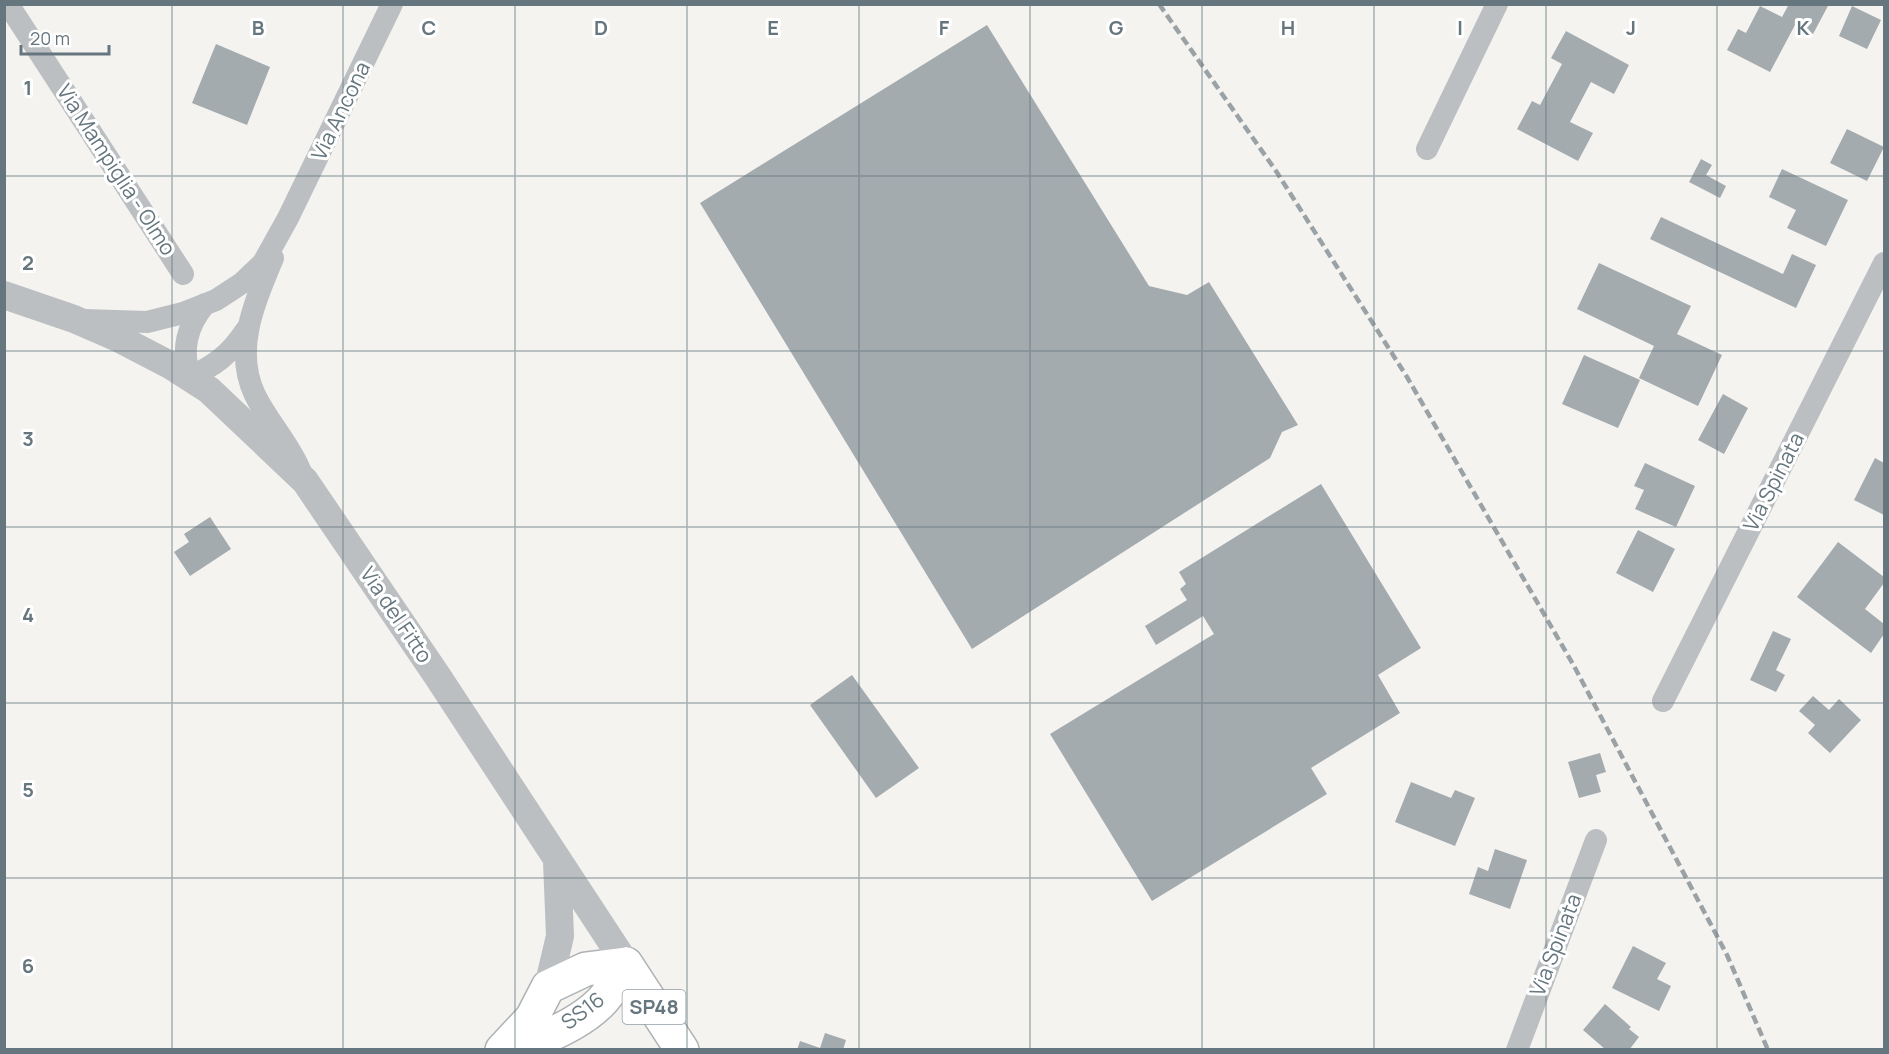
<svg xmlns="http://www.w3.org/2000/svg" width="1889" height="1054" viewBox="0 0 1889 1054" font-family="Manrope,sans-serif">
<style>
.building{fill:#a3abaf}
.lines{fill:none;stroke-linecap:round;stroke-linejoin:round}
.primary-casing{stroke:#adb2b4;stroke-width:36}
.minor{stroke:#bbbfc2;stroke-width:22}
.tertiary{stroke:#bbbfc2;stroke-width:28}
.primary{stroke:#fff;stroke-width:33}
.rail{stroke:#9ba2a6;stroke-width:4.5;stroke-dasharray:9 4.5;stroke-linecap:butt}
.grid{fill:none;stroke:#66767e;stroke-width:1.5;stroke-opacity:0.55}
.labels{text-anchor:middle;stroke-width:6;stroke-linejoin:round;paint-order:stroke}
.shield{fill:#fff;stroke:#949fa5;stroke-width:1.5}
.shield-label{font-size:20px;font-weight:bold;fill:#66767e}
.street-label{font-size:21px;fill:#66767e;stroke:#fff}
.grid-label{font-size:20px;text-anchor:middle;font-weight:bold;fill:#66767e;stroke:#fff;stroke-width:6;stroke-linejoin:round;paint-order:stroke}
</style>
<rect width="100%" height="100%" fill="#f4f3f0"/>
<path class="building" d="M1789,4h40l-16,30 -18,-9 -25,47 -43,-22 11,-21 8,4 14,-27 22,11z
M1852,6l29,14 -14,29 -28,-13z
M987,25l162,261 38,9 22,-13 89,143 -16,7 -12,26 -298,191 -272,-446z
M1566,31l63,34 -15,29 -23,-12 -21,40 23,11 -15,28 -61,-32 15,-28 8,4 22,-41 -11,-6z
M216,44l54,23 -23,58 -55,-22z
M1847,129l37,18 -17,34 -37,-18z
M1701,159l11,6 -6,10 20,11 -6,12 -31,-16z
M1782,169l66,31 -22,46 -39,-18 9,-18 -27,-13z
M1661,217l122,57 9,-20 24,11 -20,43 -146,-69z
M1599,263l92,43 -14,28 45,21 -24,51 -59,-28 15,-32 -77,-37z
M1584,355l56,25 -22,48 -56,-24z
M1723,394l25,14 -24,46 -26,-14z
M1875,458l9,5v52l-30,-15z
M1645,463l50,23 -19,41 -41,-18 9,-19 -10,-4z
M1321,484l100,164 -43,27 22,38 -89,55 16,26 -175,107 -102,-167 164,-100 -11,-18 -47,29 -11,-19 42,-26 -7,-11 6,-5 -7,-12z
M210,517l21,32 -41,27 -16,-24 15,-10 -5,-8z
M1638,530l37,19 -22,43 -37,-19z
M1838,542l46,35v6l-19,26 19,15v10l-13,19 -74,-56z
M1773,631l18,8 -15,31 9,5 -9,17 -26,-12z
M852,675l67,93 -43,30 -66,-93z
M1813,696l16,14 10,-11 22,21 -31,33 -22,-20 7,-8 -16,-14z
M1600,753l6,19 -10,3 5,17 -22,6 -11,-36z
M1411,782l40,16 4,-8 20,8 -20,48 -60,-24z
M1495,849l32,11 -17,49 -41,-15 9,-27 10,4z
M1633,946l33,17 -9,16 14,7 -12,25 -47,-23z
M1605,1004l26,23 -2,2 10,8 -10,13h-23l-23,-20z
M825,1033l21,7 -3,10h-46l3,-9 20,7z"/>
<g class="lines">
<g class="primary-casing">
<path id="primary" d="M626,964l56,86
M502,1050l30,-32 16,-31 38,-18 40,-5
M518,1050c28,-14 60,-25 82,-47 11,-10 18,-26 26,-39"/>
</g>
<path class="minor" d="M8,4l175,270
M1427,149l70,-145
M273,258c-18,44 -40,91 -18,137 13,27 34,48 45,75
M205,304c-19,23 -23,45 -16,73 26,-11 41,-23 57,-47
M84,320l63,2 36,-9 33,-13 26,-17 21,-20 25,-45 104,-214
M1663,701l221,-438
M1517,1050l79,-210"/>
<path class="tertiary" d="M4,295l70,24 46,20 50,26 39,25 96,91 133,196 188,287
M548,987l12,-51 -3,-75"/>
<use href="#primary" class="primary"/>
<path class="rail" d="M1159,4l117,167 131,206 167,289 153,289 41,95"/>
</g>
<path class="grid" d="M172,4v1046M343,4v1046M515,4v1046M687,4v1046M859,4v1046M1030,4v1046M1202,4v1046M1374,4v1046M1546,4v1046M1717,4v1046M4,176h1880M4,351h1880M4,527h1880M4,703h1880M4,878h1880"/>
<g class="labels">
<rect class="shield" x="622.5" y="990" width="63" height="34" rx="4.5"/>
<g class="shield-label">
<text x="654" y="1014">SP48</text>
</g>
<g class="street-label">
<text transform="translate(341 111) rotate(-64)" y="7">Via Ancona</text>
<text transform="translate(116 170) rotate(57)" y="7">Via Mampiglia - Olmo</text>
<text transform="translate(1774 482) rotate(-63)" y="7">Via Spinata</text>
<text transform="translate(396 615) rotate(56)" y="7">Via del Fitto</text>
<text transform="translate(1556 945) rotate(-69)" y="7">Via Spinata</text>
<text transform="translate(583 1011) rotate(-37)" y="7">SS16</text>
</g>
</g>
<g class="grid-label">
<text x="258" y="35">B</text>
<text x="429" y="35">C</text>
<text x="601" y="35">D</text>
<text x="773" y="35">E</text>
<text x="944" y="35">F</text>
<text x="1116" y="35">G</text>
<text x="1288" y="35">H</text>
<text x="1460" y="35">I</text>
<text x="1631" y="35">J</text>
<text x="1803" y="35">K</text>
<text x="28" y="95">1</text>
<text x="28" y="270">2</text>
<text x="28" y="446">3</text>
<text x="28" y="622">4</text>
<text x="28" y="797">5</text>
<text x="28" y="973">6</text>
</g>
<rect width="1889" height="1054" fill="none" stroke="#66767e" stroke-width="12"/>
<path d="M21 45v9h88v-9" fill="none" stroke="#66767e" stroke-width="3"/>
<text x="30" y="45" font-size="18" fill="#66767e" stroke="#ffffff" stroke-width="4.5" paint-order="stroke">20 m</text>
</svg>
